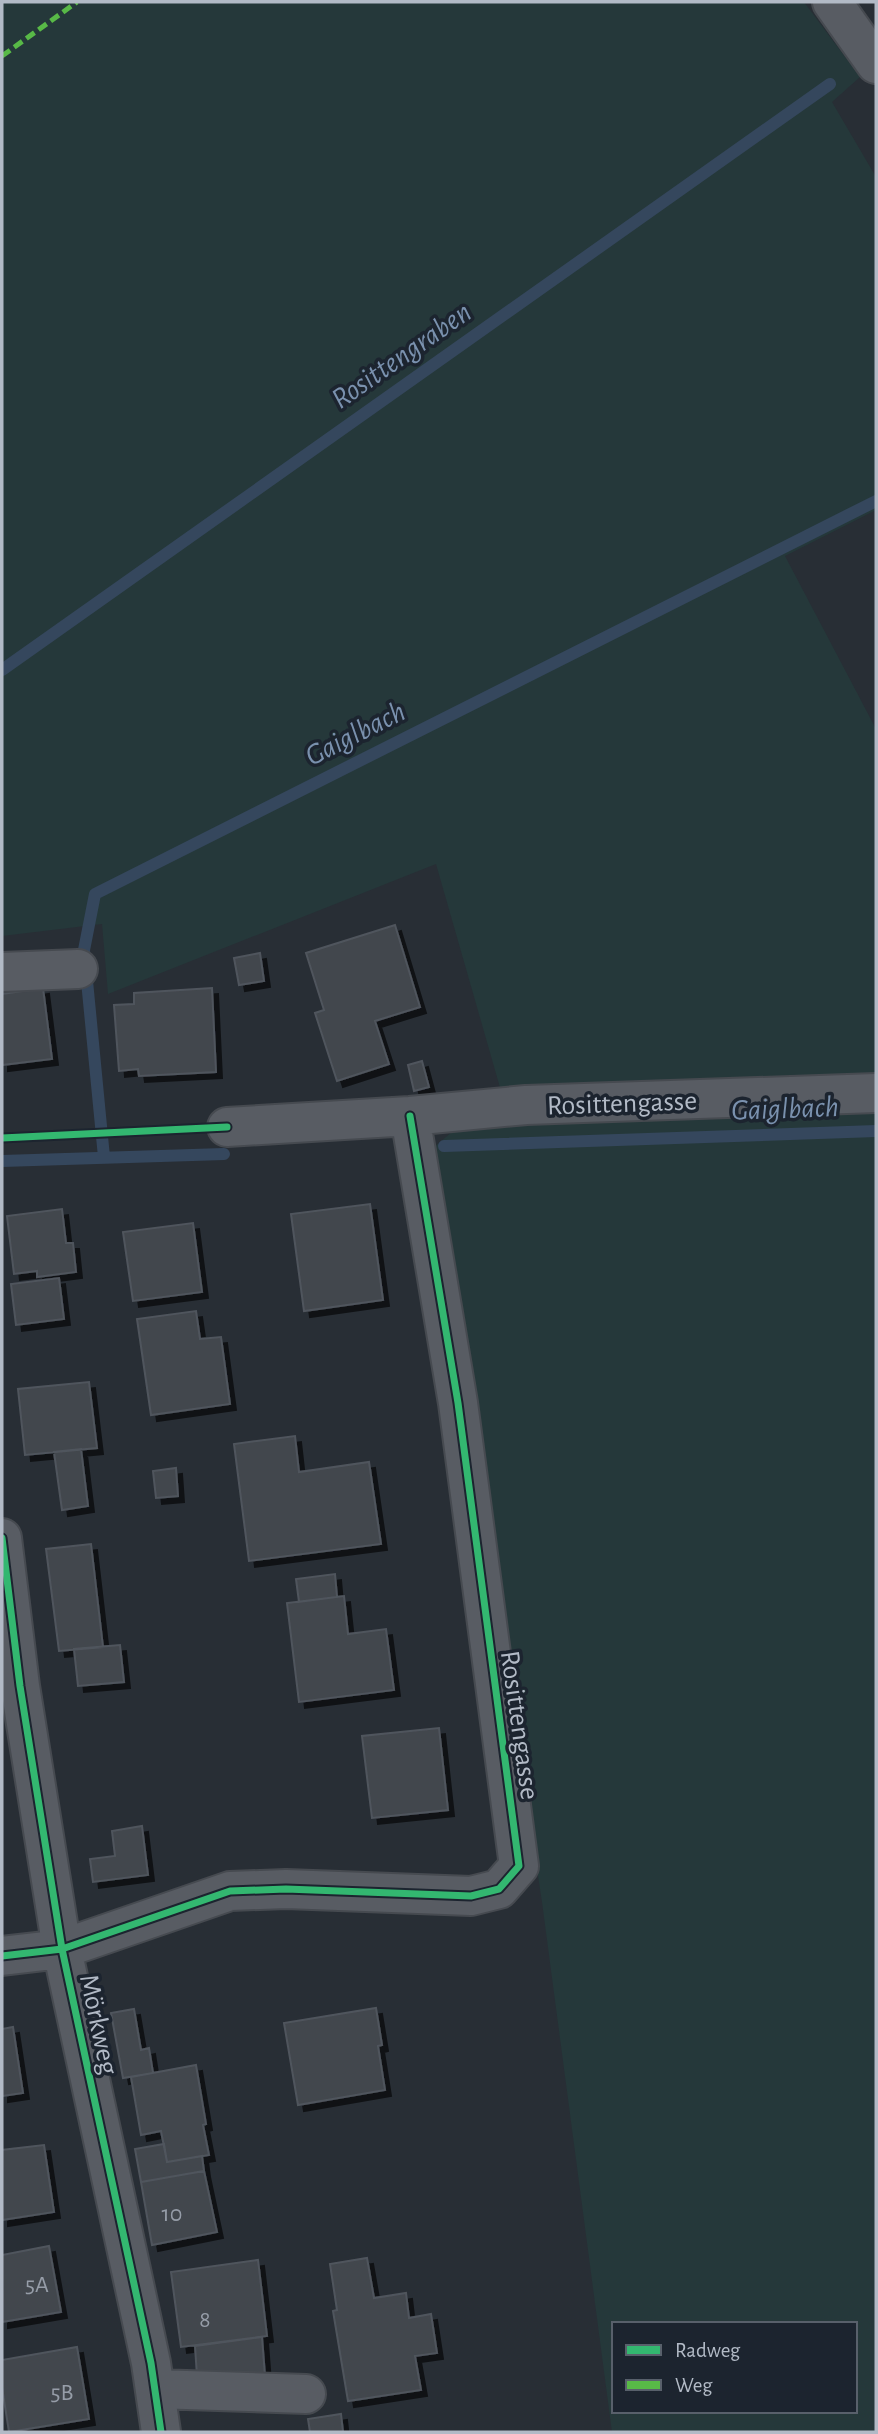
<svg xmlns="http://www.w3.org/2000/svg" width="878" height="2434" viewBox="0 0 878 2434" font-family="'Alegreya Sans',sans-serif">
<style>
.green{fill:#25383a;fill-rule:evenodd}
.lines{fill:none;stroke-linecap:round;stroke-linejoin:round}
.stream{stroke:#35475d;stroke-width:12}
.building{fill:#42474d;stroke:#50555d;stroke-width:2;filter:url(#shadow)}
.minor-casing{stroke:#464a50;stroke-width:42}
.minor{stroke:#585c63;stroke-width:38}
.quiet{stroke:#58b947;stroke-width:5;stroke-dasharray:10 5;stroke-linecap:butt}
.cycleway-casing{stroke:#1c242f;stroke-width:11}
.cycleway{stroke:#33b770;stroke-width:7}
.labels{text-anchor:middle;stroke-width:7;stroke-linejoin:round;paint-order:stroke}
.number-label{font-size:24px;fill:#969da8}
.street-label{font-size:28px;fill:#b2bac6;stroke:#1c242f}
.water-label{font-size:30px;font-style:italic;fill:#7a91ae;stroke:#1c242f}
</style>
<defs>
<filter id="shadow"><feDropShadow dx="6" dy="6" stdDeviation="0" flood-color="#0009"/></filter>
</defs>
<rect width="100%" height="100%" fill="#282e35"/>
<path class="green" d="M2,2h802l56,75 -28,25 44,75v333l-91,46 91,173v1703h-264l-70,-530 -114,-750 73,-61 -65,-227 -328,130 -6,-70 -100,12zM614,2324h241v87h-241z"/>
<g class="lines">
<path class="stream" d="M2,670l828,-586
M444,1146l432,-15
M104,1157l-20,-207 11,-56 781,-393
M2,1161l222,-7"/>
</g>
<path class="building" d="M395,925l25,82 -45,14 14,43 -52,17 -22,-68 9,-3 -18,-57z
M260,953l4,28 -25,4 -5,-27z
M43,988l9,71 -50,6v-71z
M212,988l4,84 -77,4 -1,-7 -19,2 -5,-66 20,-1v-11z
M422,1061l7,26 -15,4 -6,-26z
M370,1204l13,96 -79,11 -13,-97z
M62,1209l4,34h7l3,29 -39,5v-6l-23,3 -7,-58z
M193,1223l9,69 -69,9 -10,-69z
M59,1278l5,41 -48,6 -5,-41z
M196,1311l4,28 21,-2 9,67 -79,11 -14,-96z
M89,1382l8,66 -72,7 -7,-66z
M295,1436l4,36 70,-10 12,82 -132,17 -15,-117z
M81,1449l7,57 -26,4 -8,-58z
M176,1468l2,28 -22,2 -3,-27z
M91,1544l12,103 -44,4 -13,-102z
M335,1574l2,23 -38,5 -3,-23z
M344,1596l4,38 38,-5 8,61 -95,12 -12,-99z
M120,1645l4,37 -46,4 -4,-37z
M439,1728l9,82 -76,8 -10,-82z
M142,1826l6,49 -55,7 -3,-23 25,-3 -3,-25z
M376,2008l6,37 -4,1 7,44 -87,15 -14,-82z
M134,2009l7,41 8,-2 4,25 -30,5 -12,-65z
M13,2027l10,66 -21,3v-67z
M196,2065l10,59 -3,1 6,30 -42,7 -6,-31 -20,4 -10,-58z
M164,2144l3,18 35,-6 2,15 -63,11 -6,-33z
M44,2145l10,67 -52,8v-70z
M204,2171l13,61 -65,13 -11,-63z
M49,2246l12,66 -59,10v-67z
M367,2258l7,40 32,-5 3,25 22,-4 6,39 -22,3 6,34 -73,11 -15,-90 4,-1 -7,-46z
M258,2260l9,76 -86,11 -10,-75z
M262,2337l3,39h-68l-2,-30z
M77,2347l12,72 -80,13 -7,-45v-27z
M341,2414l2,18h-33l-2,-13z"/>
<g class="lines">
<g class="minor-casing">
<path id="minor" d="M832,2l44,62
M2,972l76,-3
M227,1127l183,-11 116,-11 350,-12
M2,1538l18,148 42,263 89,414 10,69
M2,1956l60,-7 168,-58 56,-2 185,7 28,-7 20,-23 -61,-463 -48,-287
M155,2389l151,5"/>
</g>
<use href="#minor" class="minor"/>
<path class="quiet" d="M2,56l75,-54"/>
<g class="cycleway-casing">
<path id="cycleway" d="M2,1138l225,-11
M2,1538l18,148 42,263 89,414 10,69
M2,1956l60,-7 168,-58 56,-2 185,7 28,-7 20,-23 -61,-463 -48,-287"/>
</g>
<use href="#cycleway" class="cycleway"/>
</g>
<g class="labels">
<g class="number-label">
<text x="172" y="2221">10</text>
<text x="37" y="2292">5A</text>
<text x="205" y="2327">8</text>
<text x="62" y="2400">5B</text>
</g>
<g class="street-label">
<text transform="translate(622 1102) rotate(-2)" y="10">Rosittengasse</text>
<text transform="translate(521 1725) rotate(82)" y="10">Rosittengasse</text>
<text transform="translate(100 2024) rotate(78)" y="10">Mörkweg</text>
</g>
<g class="water-label">
<text transform="translate(401 355) rotate(-35)" y="10">Rosittengraben</text>
<text transform="translate(355 733) rotate(-27)" y="10">Gaiglbach</text>
<text transform="translate(785 1108) rotate(-2)" y="10">Gaiglbach</text>
</g>
</g>
<rect width="878" height="2434" fill="none" stroke="#b2bac6" stroke-width="7"/>
<rect x="612" y="2322" width="245" height="91" fill="#1c242f" stroke="#58606b" stroke-width="2"/>
<rect x="626" y="2345" width="35" height="10" fill="#33b770" stroke="#58606b" stroke-width="2"/>
<text x="675" y="2357" font-size="21" fill="#b2bac6">Radweg</text>
<rect x="626" y="2380" width="35" height="10" fill="#58b947" stroke="#58606b" stroke-width="2"/>
<text x="675" y="2392" font-size="21" fill="#b2bac6">Weg</text>
</svg>
